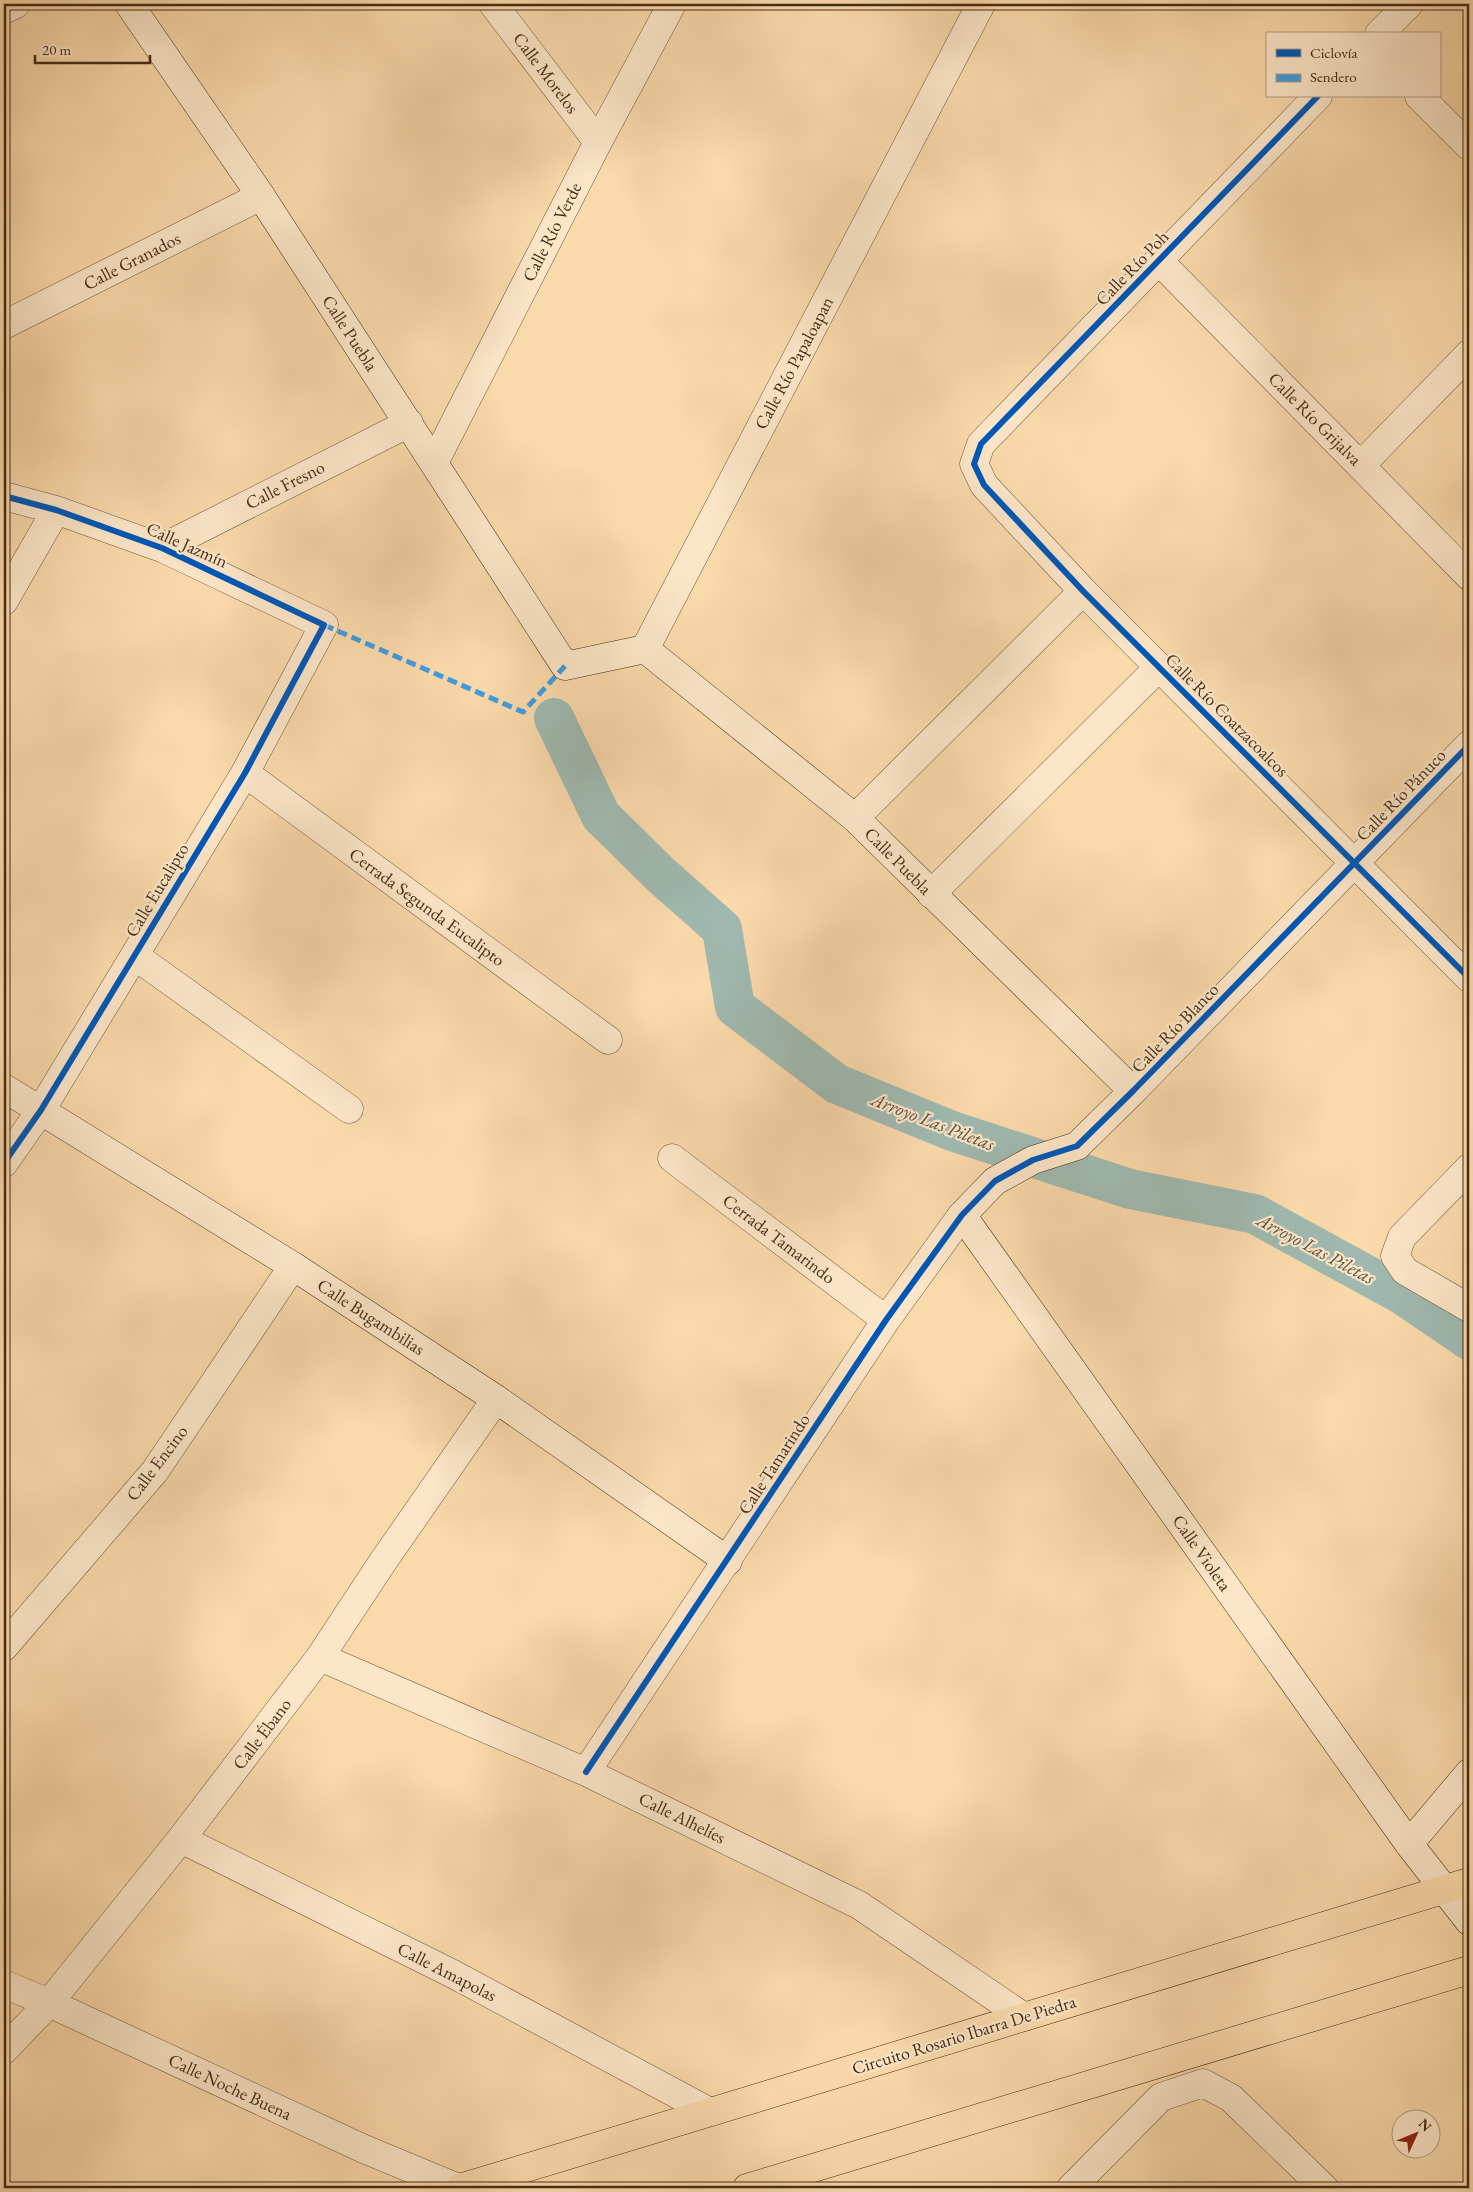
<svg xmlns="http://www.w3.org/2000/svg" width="1473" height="2192" viewBox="0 0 1473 2192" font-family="'EB Garamond',serif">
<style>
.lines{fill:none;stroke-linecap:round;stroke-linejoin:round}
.canal{stroke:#9fb9b0;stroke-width:40}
.street-casing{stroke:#72573c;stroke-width:29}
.secondary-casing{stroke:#452c17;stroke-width:29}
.primary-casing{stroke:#452c17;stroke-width:29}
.street{stroke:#fce6c8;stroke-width:28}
.secondary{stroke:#fce6c8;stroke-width:28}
.primary{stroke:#fad9ab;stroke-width:28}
.quiet{stroke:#409cdf;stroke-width:5;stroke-dasharray:10 5;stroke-linecap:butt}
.cycleway-casing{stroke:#fce6c8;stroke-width:9}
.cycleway{stroke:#0057b8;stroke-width:6}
.labels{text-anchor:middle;stroke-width:4.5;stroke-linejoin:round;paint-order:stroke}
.street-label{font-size:18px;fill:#452c17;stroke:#fce6c8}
.water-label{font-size:19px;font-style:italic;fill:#5c4f3d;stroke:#fce6c8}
</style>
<rect width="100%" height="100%" fill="#fad9ab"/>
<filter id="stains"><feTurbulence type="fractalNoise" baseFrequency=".004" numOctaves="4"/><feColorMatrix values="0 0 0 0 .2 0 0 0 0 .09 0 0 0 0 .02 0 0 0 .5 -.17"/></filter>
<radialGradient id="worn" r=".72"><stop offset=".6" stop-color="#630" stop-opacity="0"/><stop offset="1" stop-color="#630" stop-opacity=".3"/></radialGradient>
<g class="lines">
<path class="canal" d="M554,718l47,98 60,59 61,54 13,78 102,77 115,47 178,58 125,25 148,81 66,45"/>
<g class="street-casing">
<path id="street" d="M493,4l105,138
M4,10l12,-6
M1379,34l30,-30
M1318,96l-337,348 -7,20 10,21 99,106 386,387
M1419,96l50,50
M1160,262l309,314
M4,325l257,-129
M434,463l164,-321 74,-138
M1361,465l108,-111
M4,496l52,14 106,38 162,77 -79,148 -204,337 -37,53
M162,548l247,-125
M4,601l52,-91
M645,649l336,-645
M245,773l363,267
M855,818l228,-227
M931,894l228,-227
M135,956l214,153
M1133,1091l336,-346
M672,1158l214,162
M1469,1168l-67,69 -7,19 10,15 64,37
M4,1647l151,-176 138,-205
M320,1657l266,115 273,133 165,112
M586,1772l300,-452 76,-105
M181,1839l272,135 257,138
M4,1984l45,19 315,146 94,39
M4,2050l45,-47 132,-164 139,-182 62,-94 114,-164
M1071,2188l90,-91 42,-14 28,15 93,90"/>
</g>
<g class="secondary-casing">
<path id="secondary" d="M129,4l132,192 304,470 80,-17 210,169 278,273 -56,55 -44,14 -38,21 -33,34 447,629 60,77
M4,1088l289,178 203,133 232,162
M1409,1844l60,-71"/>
</g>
<g class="primary-casing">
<path id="primary" d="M460,2188l1009,-306
M747,2188l722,-218"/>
</g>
<use href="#street" class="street"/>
<use href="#secondary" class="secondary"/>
<use href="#primary" class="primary"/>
<path class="quiet" d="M324,625l199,87 42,-46"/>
<g class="cycleway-casing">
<path id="cycleway" d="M1318,96l-337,348 -7,20 10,21 99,106 386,387
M4,496l52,14 106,38 162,77 -79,148 -204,337 -37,53
M586,1772l300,-452 76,-105 33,-34 38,-21 44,-14 56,-55 336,-346"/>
</g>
<use href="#cycleway" class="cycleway"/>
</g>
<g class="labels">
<g class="street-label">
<text transform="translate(546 73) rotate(53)" y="6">Calle Morelos</text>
<text transform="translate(552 232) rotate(-63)" y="6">Calle Río Verde</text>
<text transform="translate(132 261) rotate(-27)" y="6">Calle Granados</text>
<text transform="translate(1132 268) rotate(-46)" y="6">Calle Río Poh</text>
<text transform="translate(350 333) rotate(57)" y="6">Calle Puebla</text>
<text transform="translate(794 363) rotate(-62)" y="6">Calle Río Papaloapan</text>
<text transform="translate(1315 419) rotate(45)" y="6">Calle Río Grijalva</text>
<text transform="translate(285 485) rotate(-27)" y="6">Calle Fresno</text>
<text transform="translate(187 545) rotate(24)" y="6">Calle Jazmín</text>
<text transform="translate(1227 715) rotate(45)" y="6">Calle Río Coatzacoalcos</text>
<text transform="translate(1401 795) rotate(-46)" y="6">Calle Río Pánuco</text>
<text transform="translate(898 861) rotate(45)" y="6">Calle Puebla</text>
<text transform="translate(157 890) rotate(-59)" y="6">Calle Eucalipto</text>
<text transform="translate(427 907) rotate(36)" y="6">Cerrada Segunda Eucalipto</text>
<text transform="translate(1175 1028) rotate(-46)" y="6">Calle Río Blanco</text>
<text transform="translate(779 1239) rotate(37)" y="6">Cerrada Tamarindo</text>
<text transform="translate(371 1317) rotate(33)" y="6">Calle Bugambilias</text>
<text transform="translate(157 1463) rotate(-53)" y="6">Calle Encino</text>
<text transform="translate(774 1464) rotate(-57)" y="6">Calle Tamarindo</text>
<text transform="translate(1202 1553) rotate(55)" y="6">Calle Violeta</text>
<text transform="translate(262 1734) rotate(-53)" y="6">Calle Ébano</text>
<text transform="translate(682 1818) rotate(26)" y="6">Calle Alhelíes</text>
<text transform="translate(447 1972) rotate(27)" y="6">Calle Amapolas</text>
<text transform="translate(964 2035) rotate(-17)" y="6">Circuito Rosario Ibarra De Piedra</text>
<text transform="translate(230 2087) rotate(25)" y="6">Calle Noche Buena</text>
</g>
<g class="water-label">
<text transform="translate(933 1121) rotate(21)" y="7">Arroyo Las Piletas</text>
<text transform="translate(1316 1248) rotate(28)" y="7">Arroyo Las Piletas</text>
</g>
</g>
<rect width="1473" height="2192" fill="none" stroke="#fad9ab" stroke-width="20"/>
<rect x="5" y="5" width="1463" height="2182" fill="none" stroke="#452c17" stroke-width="2.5"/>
<rect x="10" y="10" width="1453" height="2172" fill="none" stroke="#452c17"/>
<rect x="1266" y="32" width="175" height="65" fill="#fce6c8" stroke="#b39c81"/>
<rect x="1276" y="49" width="25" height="8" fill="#0057b8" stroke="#b39c81"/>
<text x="1310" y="58" font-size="15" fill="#452c17">Ciclovía</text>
<rect x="1276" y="74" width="25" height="8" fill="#409cdf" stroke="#b39c81"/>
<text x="1310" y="82" font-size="15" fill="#452c17">Sendero</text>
<g transform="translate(1416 2134) rotate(46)"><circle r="24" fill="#fce6c8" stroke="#b39c81"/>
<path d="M0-4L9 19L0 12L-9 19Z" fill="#8f2418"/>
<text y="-8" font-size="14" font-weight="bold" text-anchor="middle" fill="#452c17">N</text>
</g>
<path d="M35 55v8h115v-8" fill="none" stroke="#452c17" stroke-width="2.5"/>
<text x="42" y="55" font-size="15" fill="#452c17" stroke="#fce6c8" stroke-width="4" paint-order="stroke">20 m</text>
<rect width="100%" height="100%" filter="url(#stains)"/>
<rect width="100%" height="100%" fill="url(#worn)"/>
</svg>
